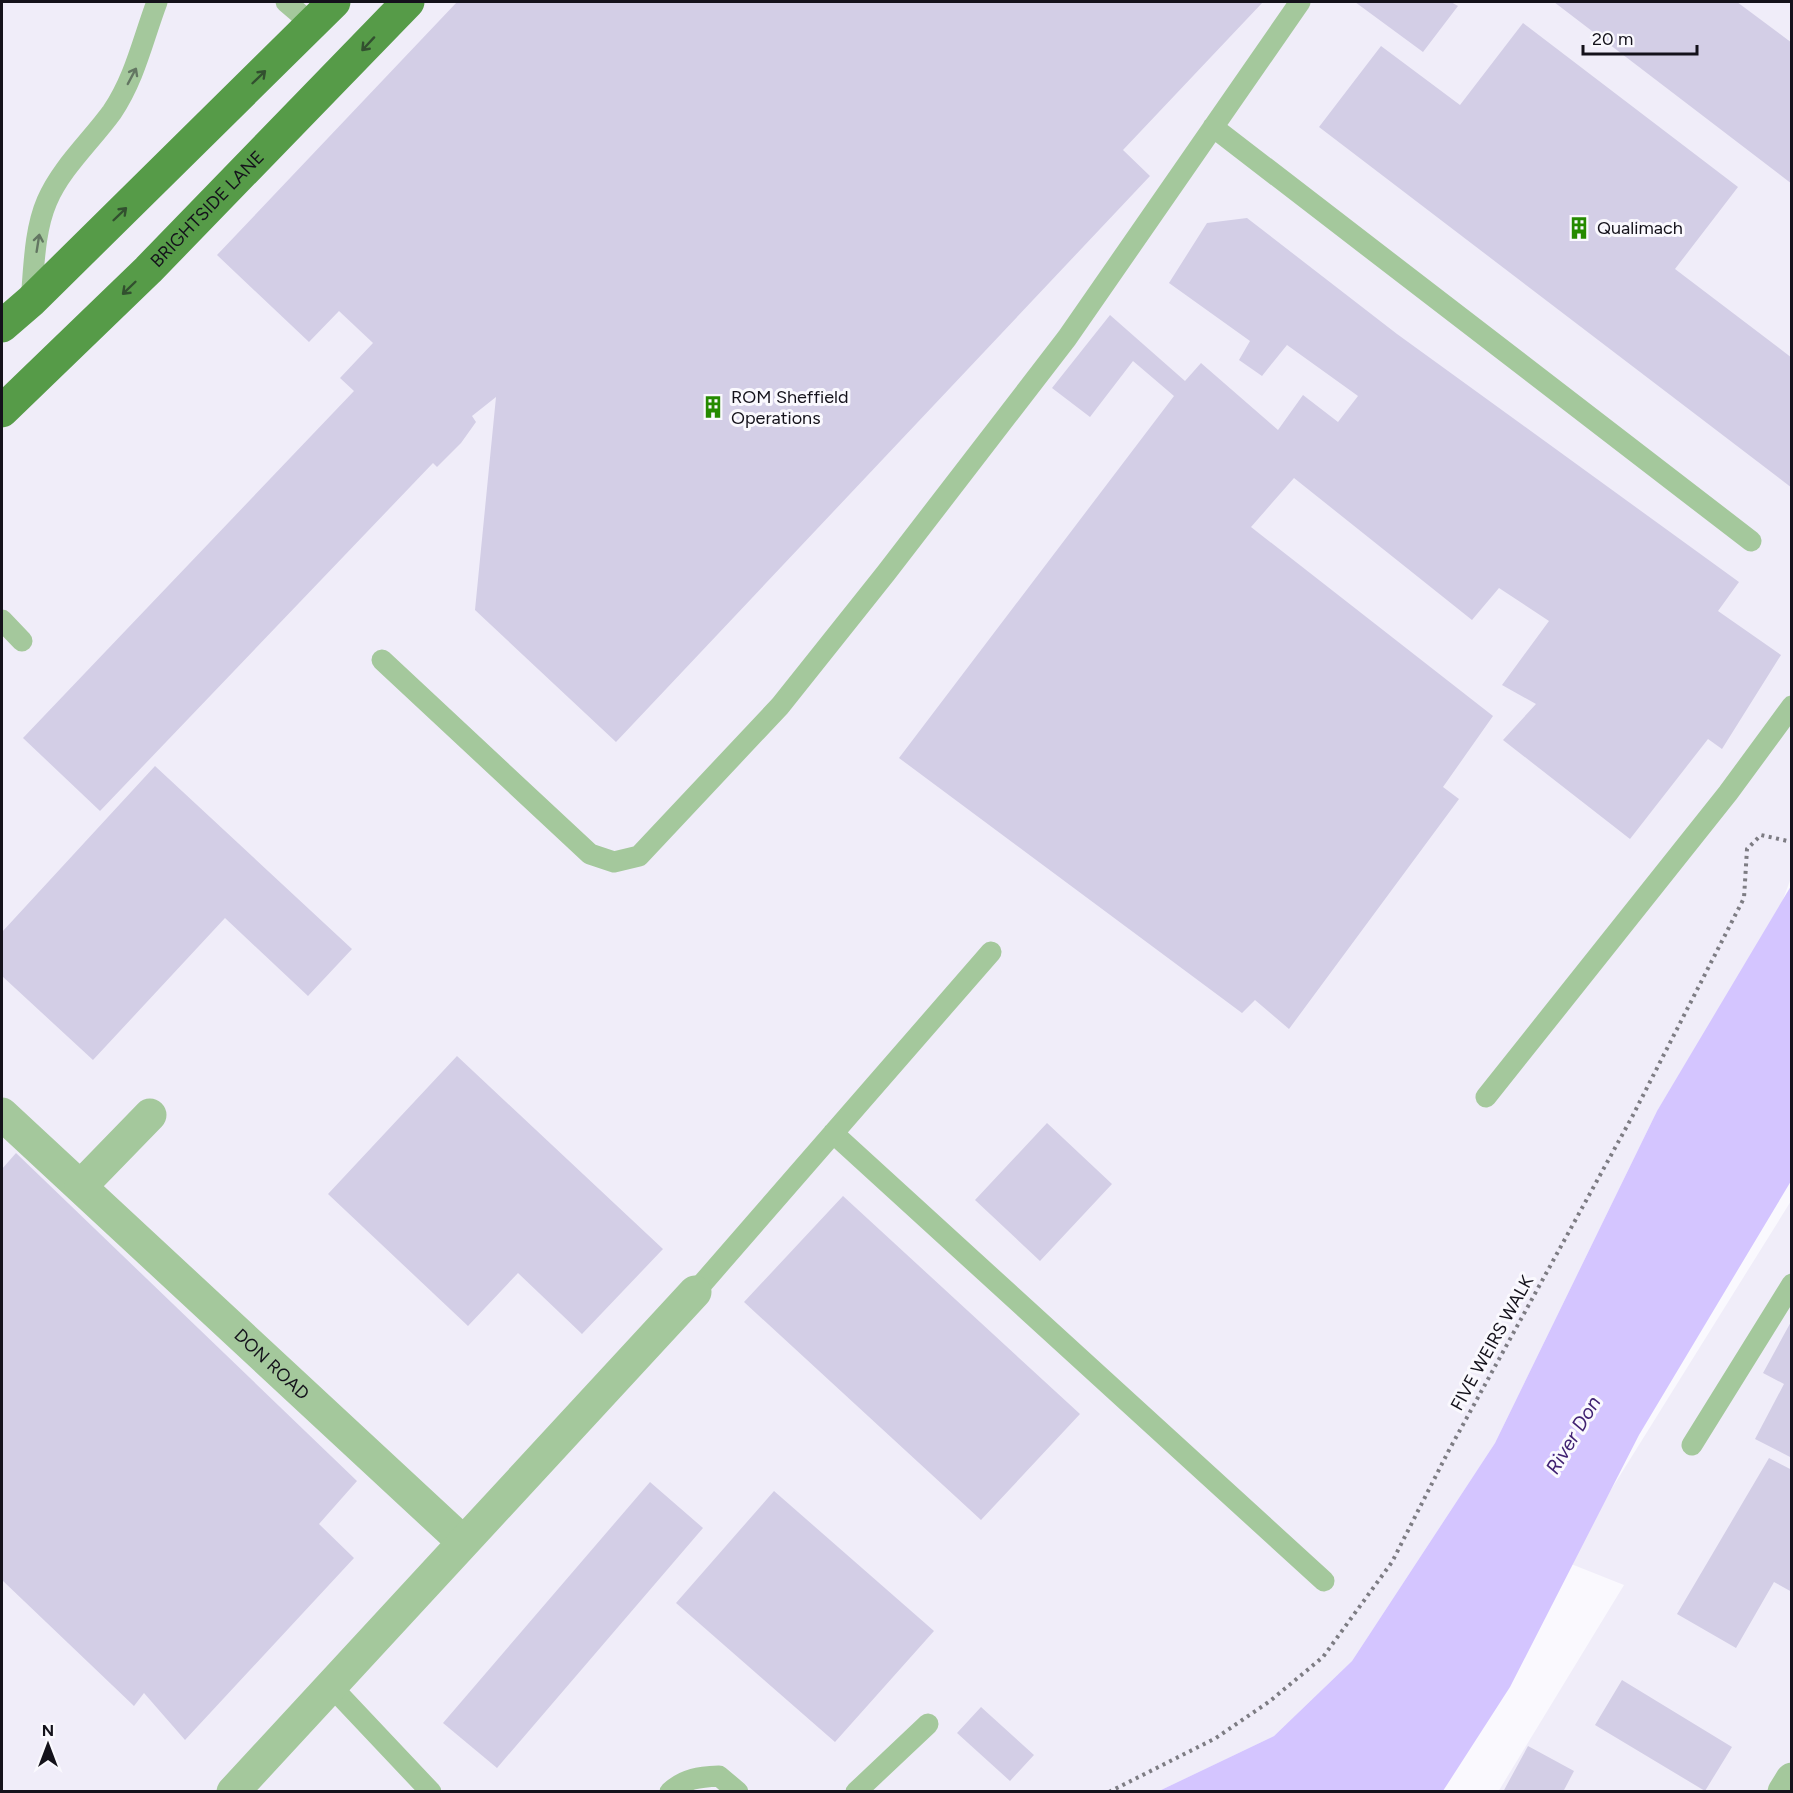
<svg xmlns="http://www.w3.org/2000/svg" width="1793" height="1793" viewBox="0 0 1793 1793" font-family="Figtree,sans-serif">
<style>
.built{fill:#f0edf9}
.water{fill:#d4c5ff}
.building{fill:#d3cee6}
.lines{fill:none;stroke-linecap:round;stroke-linejoin:round}
.path{stroke:#7d7c83;stroke-width:4;stroke-dasharray:3 4.5;stroke-linecap:butt}
.lane{stroke:#a4c89c;stroke-width:21}
.street{stroke:#a4c89c;stroke-width:33}
.primary{stroke:#569b48;stroke-width:33}
.oneway{stroke:#32502f}
.oneway2{stroke:#637662}
.labels{text-anchor:middle;stroke-width:6;stroke-linejoin:round;paint-order:stroke}
.street-label{font-size:18px;fill:#14121b;stroke:#faf9fe}
.poi-label{font-size:18px;fill:#14121b;stroke:#faf9fe;text-anchor:start}
.water-label{font-size:20px;font-style:italic;fill:#402272;stroke:#faf9fe}
</style>
<rect width="100%" height="100%" fill="#faf9fe"/>
<path class="built" d="M2,2h1789v876l-13,35 -121,198 -162,332 -143,218 -78,75 -115,55 -1157,1z
M1791,1201v590l-293,1 126,-207 -58,-23z"/>
<path class="water" d="M1791,886v295l-152,254 -129,252 -67,104h-284l115,-55 78,-75 143,-218 162,-332z"/>
<path class="building" d="M457,2h806l-140,148 27,26 -534,566 -141,-132 21,-213 -24,19 4,6 -15,21 -24,24 -4,-4 -333,348 -77,-73 331,-347 -14,-13 33,-35 -34,-32 -30,31 -92,-87z
M1355,2h96l7,4 -35,46z
M1554,2h183l55,41v141z
M1523,23l215,164 -63,82 117,89v130l-473,-361 62,-81 79,59z
M1247,218l150,116 342,248 -21,29 63,44 -59,94 -14,-10 -78,100 -127,-99 33,-36 -34,-19 47,-64 -50,-33 -27,32 -178,-142 -43,49 242,189 -50,71 16,12 -170,230 -34,-29 -13,13 -343,-255 275,-362 -41,-35 -43,56 -38,-29 58,-73 75,66 16,-18 77,67 25,-35 35,27 20,-26 -71,-51 -25,31 -23,-16 11,-19 -81,-58 38,-60z
M155,766l197,183 -44,47 -83,-78 -132,142 -91,-84v-44z
M457,1056l206,193 -81,85 -64,-61 -50,53 -140,-132z
M1047,1123l65,61 -72,77 -65,-61z
M16,1153l341,328 -38,43 35,34 -169,182 -41,-47 -10,13 -132,-126v-411z
M843,1196l237,218 -99,106 -237,-218z
M1792,1320v138l-37,-19 29,-55 -21,-11z
M1769,1458l23,12v122l-18,-10 -38,66 -59,-34z
M650,1482l53,46 -206,240 -54,-45z
M774,1491l160,140 -99,111 -159,-139z
M1622,1680l110,67 -27,44 -110,-66z
M981,1707l53,48 -24,26 -53,-48z
M1528,1746l46,25 -11,21h-60z"/>
<g class="lines">
<path class="path" d="M1109,1792l107,-54 54,-37 53,-44 69,-95 56,-110 184,-335 112,-219 3,-49 14,-14 31,7"/>
<path class="lane" d="M286,2l27,23
M1213,127l538,414
M31,301c3,-32 3,-70 16,-100 14,-33 44,-60 65,-89 23,-34 31,-73 45,-110
M2,620l20,21
M382,660l208,194 24,8 25,-6 141,-150 106,-133 181,-235 233,-336
M1486,1097l242,-304 64,-87
M833,1133l491,448
M695,1292l296,-340
M1692,1445l100,-161
M330,1685l101,107
M670,1792c15,-14 30,-15 49,-16l19,16
M856,1792l72,-68"/>
<g class="street">
<path id="s1" d="M2,1114l460,427"/>
<path d="M81,1186l69,-71"/>
<path d="M233,1792l462,-500"/>
<path d="M1784,1792l8,-13"/>
</g>
<g class="primary">
<path d="M2,326l29,-25 303,-299"/>
<path id="s2" d="M2,411l146,-141 260,-268"/>
</g>
</g>
<defs><path id="oneway-shaft" d="M-6 0H5M1.5-3L5.5 0L1.5 3" fill="none" stroke-width="1.6" stroke-linecap="round" stroke-linejoin="round" transform="scale(1.5)"/></defs>
<g class="oneway">
<use href="#oneway-shaft" transform="translate(368 44) rotate(133)"/>
<use href="#oneway-shaft" transform="translate(259 77) rotate(-44)"/>
<use href="#oneway-shaft" transform="translate(120 214) rotate(-44)"/>
<use href="#oneway-shaft" transform="translate(129 288) rotate(136)"/>
</g>
<g class="oneway2">
<use href="#oneway-shaft" transform="translate(132 76) rotate(-62)"/>
<use href="#oneway-shaft" transform="translate(38 243) rotate(-81)"/>
</g>
<defs>
<g id="building-bare" transform="scale(1.8)"><path d="M-4-6H4V6H1V3H-1V6H-4ZM-2.5-4.3h1.7v1.8h-1.7ZM.8-4.3h1.7v1.8H.8ZM-2.5-1h1.7V.8h-1.7ZM.8-1h1.7V.8H.8Z" fill="#258a00" stroke="#faf9fe" stroke-width="2.5" paint-order="stroke"/></g>
</defs>
<g fill-rule="evenodd">
<use href="#building-bare" x="1579" y="228"/>
<use href="#building-bare" x="713" y="407"/>
</g>
<g class="labels">
<g class="street-label">
<text dy="6" stroke="none"><textPath href="#s2" startOffset="288">BRIGHTSIDE LANE</textPath></text>
<text transform="translate(1492 1343) rotate(-61)" y="6">FIVE WEIRS WALK</text>
<text dy="6" stroke="none"><textPath href="#s1" startOffset="368">DON ROAD</textPath></text>
</g>
<g class="poi-label">
<text x="1597" y="234">Qualimach</text>
<text x="731" y="403">ROM Sheffield<tspan x="731" dy="21">Operations</tspan></text>
</g>
<g class="water-label">
<text transform="translate(1573 1435) rotate(-59)" y="7">River Don</text>
</g>
</g>
<rect width="1793" height="1793" fill="none" stroke="#14121b" stroke-width="6"/>
<g transform="translate(48 1745)" stroke="#faf9fe" stroke-width="4.5" paint-order="stroke">
<path d="M0-4.5L10 22L0 15L-10 22Z" fill="#14121b"/>
<text y="-9" font-size="16" font-weight="bold" text-anchor="middle" fill="#14121b">N</text>
</g>
<path d="M1583 45v9h114v-9" fill="none" stroke="#14121b" stroke-width="3"/>
<text x="1592" y="45" font-size="18" fill="#14121b" stroke="#faf9fe" stroke-width="4.5" paint-order="stroke">20 m</text>
</svg>
